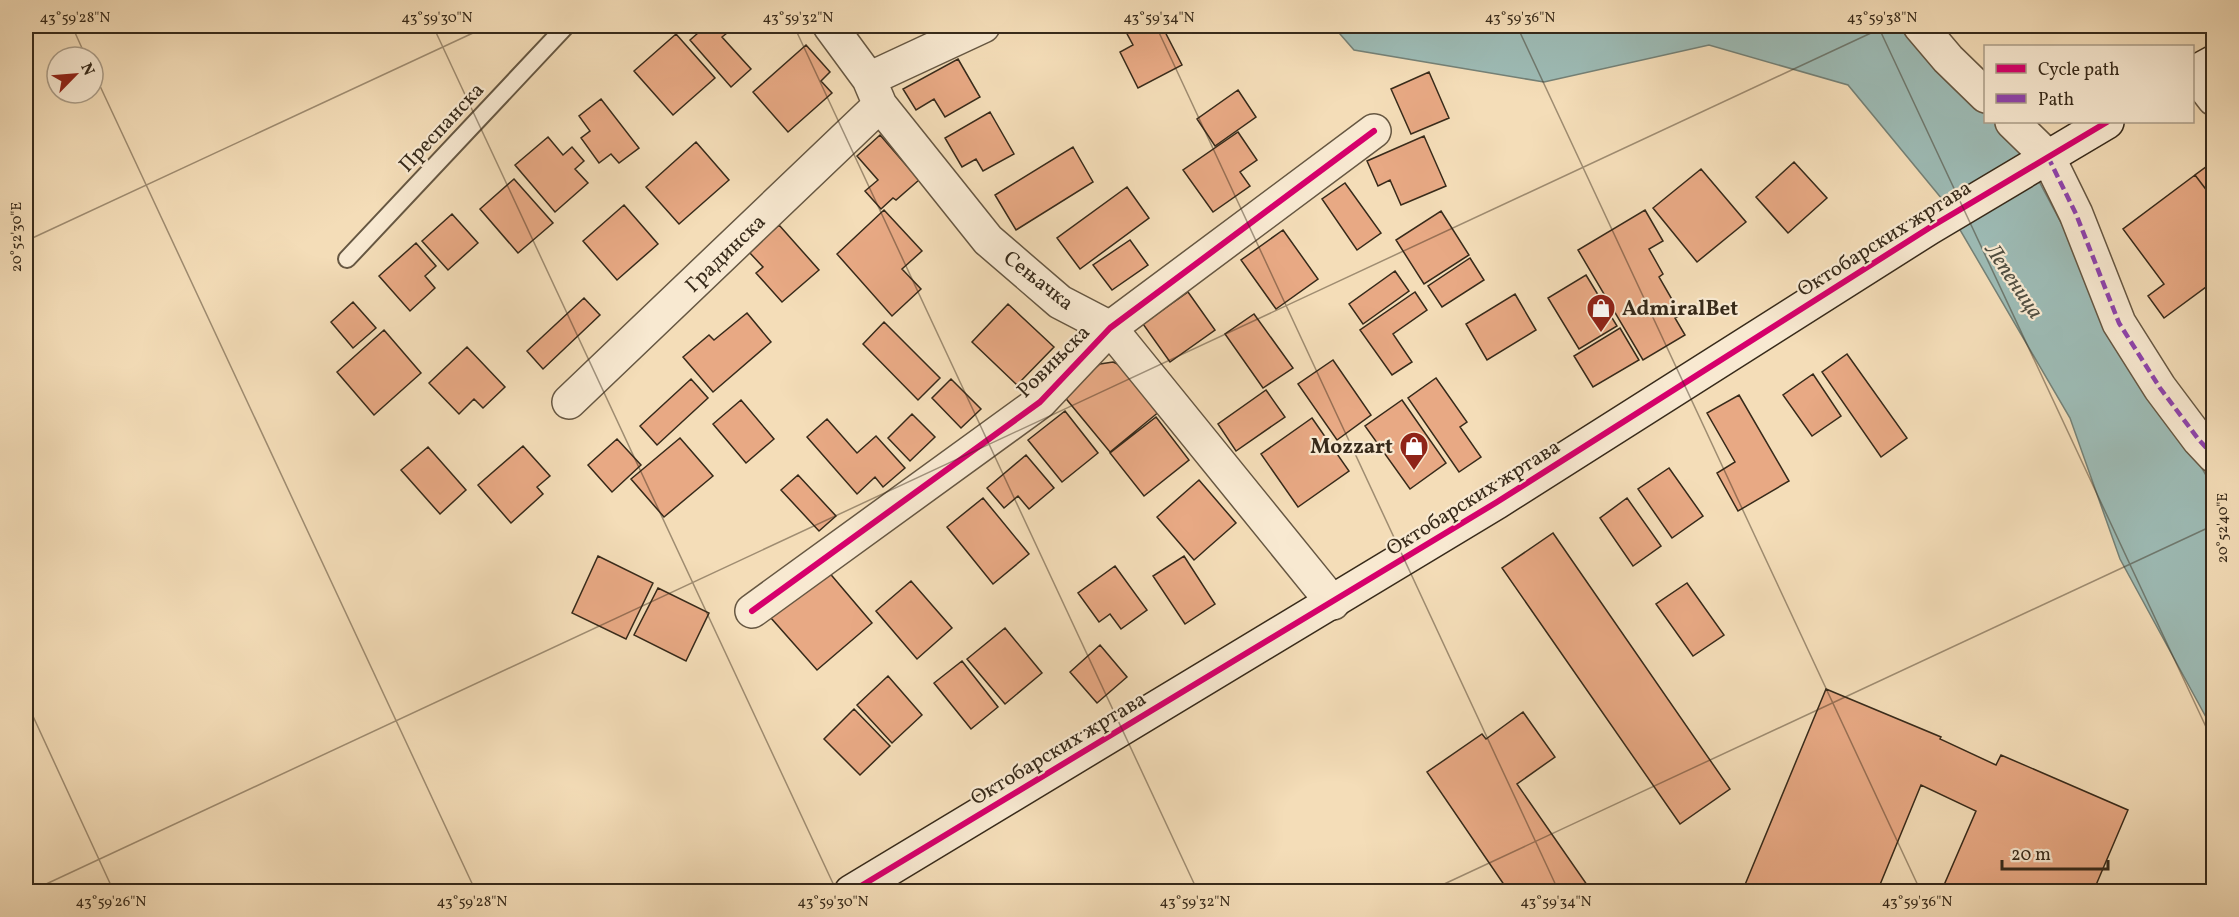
<svg xmlns="http://www.w3.org/2000/svg" width="2239" height="917" viewBox="0 0 2239 917" font-family="Vollkorn,serif">
<style>
.water{fill:#9dbbb5;stroke:#748177;stroke-width:1.5}
.building{fill:#e8a984;stroke:#372a1a;stroke-width:1.5}
.lines{fill:none;stroke-linecap:round;stroke-linejoin:round}
.lane-casing{stroke:#665742;stroke-width:20}
.street-casing{stroke:#665742;stroke-width:36}
.secondary-casing{stroke:#372a1a;stroke-width:36}
.lane{stroke:#f8e9d1;stroke-width:16}
.street{stroke:#f8e9d1;stroke-width:33}
.secondary{stroke:#f8e9d1;stroke-width:33}
.quiet{stroke:#8e44ad;stroke-width:4.5;stroke-dasharray:9 4.5;stroke-linecap:butt}
.cycleway-casing{stroke:#f8e9d1;stroke-width:10}
.cycleway{stroke:#d6006c;stroke-width:6}
.ticks{fill:none;stroke:#372a1a;stroke-width:1.5;stroke-opacity:0.45}
.labels{text-anchor:middle;stroke-width:4.5;stroke-linejoin:round;paint-order:stroke}
.street-label{font-size:21px;fill:#372a1a;stroke:#f8e9d1}
.poi-label{font-size:21px;font-weight:bold;fill:#372a1a;stroke:#f8e9d1;text-anchor:start}
.water-label{font-size:22px;font-style:italic;fill:#504e41;stroke:#f8e9d1}
.neatline{fill:none;stroke:#372a1a;stroke-width:2}
.ticks-label{font-size:15px;text-anchor:middle;fill:#372a1a}
</style>
<rect width="100%" height="100%" fill="#f4ddb8"/>
<filter id="stains"><feTurbulence type="fractalNoise" baseFrequency=".00333" numOctaves="4"/><feColorMatrix values="0 0 0 0 .2 0 0 0 0 .09 0 0 0 0 .02 0 0 0 .5 -.17"/></filter>
<radialGradient id="worn" r=".72"><stop offset=".6" stop-color="#630" stop-opacity="0"/><stop offset="1" stop-color="#630" stop-opacity=".3"/></radialGradient>
<path class="water" d="M1333,26h573l79,82 1,14h12l20,20 80,150 115,195v243l-93,-171 -50,-141 -128,-219 -94,-114 -139,-40 -165,37 -190,-32z"/>
<path class="building" d="M706,26h30l-14,11 29,32 -20,18 -41,-47z
M1133,26h29l20,39 -44,23 -18,-36 13,-7 -8,-15z
M676,34l39,44 -42,37 -39,-44z
M806,45l24,27 -9,9 11,12 -44,39 -35,-40z
M958,59l22,38 -35,20 -11,-18 -18,11 -13,-21z
M1429,72l20,46 -38,16 -20,-45z
M1238,90l18,27 -41,29 -18,-27z
M601,99l38,49 -20,15 -8,-9 -12,9 -18,-25 9,-7 -11,-15z
M990,112l24,42 -31,17 -7,-12 -14,8 -17,-29z
M1238,132l19,28 -17,12 10,14 -37,26 -30,-42z
M880,135l39,45 -23,20 -3,-2 -12,11 -16,-18 13,-11 -21,-24z
M1424,136l22,50 -45,19 -11,-25 -12,6 -11,-25z
M548,137l15,18 9,-8 12,14 -9,8 13,14 -33,29 -40,-47z
M696,142l33,38 -50,44 -33,-37z
M1073,147l20,35 -77,48 -21,-35z
M2214,161v39l-19,-25z
M1794,162l33,36 -39,35 -32,-36z
M1701,169l45,53 -49,40 -44,-54z
M2195,175l19,25v81l-50,37 -16,-22 16,-12 -41,-55z
M514,179l39,44 -35,30 -38,-44z
M1345,183l36,50 -24,17 -35,-51z
M1127,187l22,31 -69,51 -23,-31z
M624,205l34,39 -41,36 -34,-39z
M884,210l38,41 -20,18 19,20 -29,27 -55,-62z
M1645,210l18,31 -14,8 14,25 -4,3 22,38 -6,3 10,17 -42,25 -65,-110z
M1441,211l28,44 -45,29 -28,-44z
M452,214l26,29 -30,27 -26,-29z
M779,225l40,45 -37,32 -26,-29 7,-6 -14,-15z
M1283,230l35,49 -42,30 -35,-49z
M1130,240l18,25 -36,25 -19,-25z
M416,243l20,23 -11,10 10,12 -25,23 -31,-35z
M1470,258l14,22 -42,27 -14,-21z
M1395,271l14,20 -46,33 -14,-20z
M1586,275l31,51 -38,23 -31,-51z
M1188,292l27,38 -45,32 -27,-38z
M1415,292l12,18 -34,24 19,28 -20,13 -32,-45z
M1515,294l21,36 -49,30 -21,-36z
M584,298l16,17 -57,54 -16,-18z
M353,302l23,26 -23,20 -22,-26z
M1008,304l46,43 -37,38 -45,-43z
M747,313l24,29 -58,50 -30,-35 26,-22 5,5z
M1254,314l39,54 -30,20 -38,-54z
M884,322l56,56 -22,22 -55,-56z
M1620,328l19,32 -46,27 -19,-31z
M384,330l37,43 -47,42 -37,-43z
M467,347l38,40 -22,21 -9,-9 -15,15 -30,-31z
M1847,354l60,84 -26,19 -59,-85z
M1333,360l38,55 -34,25 -39,-56z
M1113,362l11,5 36,44 -50,41 -47,-57 37,-31z
M1813,374l28,42 -29,20 -29,-41z
M1436,378l31,44 -7,5 21,30 -22,15 -51,-74z
M691,379l17,19 -51,47 -17,-19z
M951,379l30,30 -20,19 -29,-30z
M1266,390l19,27 -49,34 -18,-27z
M1739,395l50,86 -51,30 -21,-38 18,-11 -28,-49z
M741,400l33,39 -28,24 -33,-39z
M1402,400l44,63 -36,26 -45,-63z
M1065,411l33,42 -36,29 -34,-42z
M912,414l23,23 -25,24 -22,-23z
M1156,417l33,43 -45,36 -34,-43z
M1312,418l37,53 -51,36 -37,-53z
M827,419l30,34 19,-17 29,32 -22,19 -8,-10 -18,17 -50,-57z
M680,438l33,38 -49,41 -33,-38z
M617,439l24,26 -29,27 -24,-27z
M523,446l27,30 -13,11 6,7 -32,29 -33,-38z
M428,447l38,43 -26,24 -39,-44z
M1026,455l28,33 -25,21 -11,-13 -14,12 -17,-20z
M1669,468l34,48 -31,22 -34,-49z
M798,475l38,41 -17,15 -38,-41z
M1199,480l37,43 -42,37 -37,-43z
M983,498l46,56 -36,30 -46,-57z
M1627,498l34,48 -28,20 -33,-48z
M1553,533l177,256 -50,35 -178,-256z
M598,556l55,27 -27,56 -54,-26z
M1184,556l31,48 -30,20 -32,-48z
M1115,566l32,44 -26,19 -11,-15 -11,8 -21,-29z
M827,570l45,53 -55,47 -46,-52z
M911,581l41,47 -35,31 -41,-48z
M1687,583l37,52 -31,21 -37,-52z
M658,588l51,25 -23,48 -52,-26z
M1005,628l37,45 -37,31 -38,-45z
M1100,645l27,32 -30,26 -27,-31z
M962,661l36,46 -27,22 -37,-46z
M888,676l34,39 -30,28 -35,-38z
M1826,689l115,48 -1,2 56,26 5,-10 127,55 -35,82h-152l35,-81 -55,-26 -44,107h-135z
M854,709l36,37 -30,29 -36,-36z
M1523,712l32,45 -38,27 75,108h-83l-82,-120 55,-38 4,5z"/>
<g class="lines">
<g class="lane-casing">
<path id="lane" d="M347,259l219,-233"/>
</g>
<g class="street-casing">
<path id="street" d="M830,26l39,53 11,26 108,135 72,62 50,26 223,275
M1920,26l28,33 38,37
M2194,73l20,26
M869,79l114,-53
M2012,122l36,35 28,57 43,109 41,65 39,52 15,16
M569,402l311,-297
M752,611l288,-209 70,-74 264,-197"/>
</g>
<g class="secondary-casing">
<path id="secondary" d="M2192,74l22,-12
M851,892l646,-390 432,-274 178,-106"/>
</g>
<use href="#lane" class="lane"/>
<use href="#street" class="street"/>
<use href="#secondary" class="secondary"/>
<path class="quiet" d="M2048,157l28,57 43,109 41,65 39,52 15,16"/>
<g class="cycleway-casing">
<path id="cycleway" d="M752,611l288,-209 70,-74 264,-197
M851,892l646,-390 432,-274 178,-106"/>
</g>
<use href="#cycleway" class="cycleway"/>
</g>
<path class="ticks" d="M72,26l14,31M433,26l404,866M794,26l404,866M1156,26l403,866M1517,26l404,866M1878,26l336,718M93,71l383,821M26,241l462,-215M26,701l88,191M29,892l1857,-866M1427,892l787,-367"/>
<defs>
<g id="shop-pin" transform="scale(1.5)"><path d="M0 17L-7.5 6A9.5 9.5 0 1 1 7.5 6Z" fill="#8f2418" stroke="#f8e9d1"/><path d="M-5-2.5h2.3a2.7 3.5 0 0 1 5.4 0H5L5.5 6h-11ZM-1.5-2.5h3a1.5 2.3 0 0 0-3 0Z" fill="#fff"/></g>
</defs>
<g fill-rule="evenodd">
<use href="#shop-pin" x="1601" y="308"/>
<use href="#shop-pin" x="1414" y="446"/>
</g>
<g class="labels">
<g class="street-label">
<text transform="translate(441 127) rotate(-47)" y="7">Преспанска</text>
<text transform="translate(1884 238) rotate(-32)" y="7">Октобарских жртава</text>
<text transform="translate(725 253) rotate(-44)" y="7">Градинска</text>
<text transform="translate(1039 280) rotate(38)" y="7">Сењачка</text>
<text transform="translate(1053 361) rotate(-45)" y="7">Ровињска</text>
<text transform="translate(1473 497) rotate(-32)" y="7">Октобарских жртава</text>
<text transform="translate(1058 748) rotate(-31)" y="7">Октобарских жртава</text>
</g>
<g class="poi-label">
<text x="1622" y="315">AdmiralBet</text>
<text x="1393" y="453" text-anchor="end">Mozzart</text>
</g>
<g class="water-label">
<text transform="translate(2015 280) rotate(56)" y="8">Лепеница</text>
</g>
</g>
<rect width="2239" height="917" fill="none" stroke="#f4ddb8" stroke-width="66"/>
<rect x="1984" y="45" width="210" height="78" fill="#f8e9d1" stroke="#ab9d88" stroke-width="1.5"/>
<rect x="1996" y="64" width="30" height="9" fill="#d6006c" stroke="#ab9d88" stroke-width="1.5"/>
<text x="2038" y="75" font-size="18" fill="#372a1a">Cycle path</text>
<rect x="1996" y="94" width="30" height="9" fill="#8e44ad" stroke="#ab9d88" stroke-width="1.5"/>
<text x="2038" y="105" font-size="18" fill="#372a1a">Path</text>
<g transform="translate(75 75) rotate(65)"><circle r="28" fill="#f8e9d1" stroke="#ab9d88" stroke-width="1.5"/>
<path d="M0-4.5L10 22L0 15L-10 22Z" fill="#8f2418"/>
<text y="-9" font-size="16" font-weight="bold" text-anchor="middle" fill="#372a1a">N</text>
</g>
<path d="M2002 860v9h106v-9" fill="none" stroke="#372a1a" stroke-width="3"/>
<text x="2011" y="860" font-size="18" fill="#372a1a" stroke="#f8e9d1" stroke-width="4.5" paint-order="stroke">20 m</text>
<rect x="33" y="33" width="2173" height="851" class="neatline"/>
<g class="ticks-label">
<text x="75" y="22">43°59'28"N</text>
<text x="437" y="22">43°59'30"N</text>
<text x="798" y="22">43°59'32"N</text>
<text x="1159" y="22">43°59'34"N</text>
<text x="1520" y="22">43°59'36"N</text>
<text x="1882" y="22">43°59'38"N</text>
<text transform="translate(16 237) rotate(-90)" y="5">20°52'30"E</text>
<text transform="translate(2222 528) rotate(-90)" y="5">20°52'40"E</text>
<text x="111" y="906">43°59'26"N</text>
<text x="472" y="906">43°59'28"N</text>
<text x="833" y="906">43°59'30"N</text>
<text x="1195" y="906">43°59'32"N</text>
<text x="1556" y="906">43°59'34"N</text>
<text x="1917" y="906">43°59'36"N</text>
</g>
<rect width="100%" height="100%" filter="url(#stains)"/>
<rect width="100%" height="100%" fill="url(#worn)"/>
</svg>
